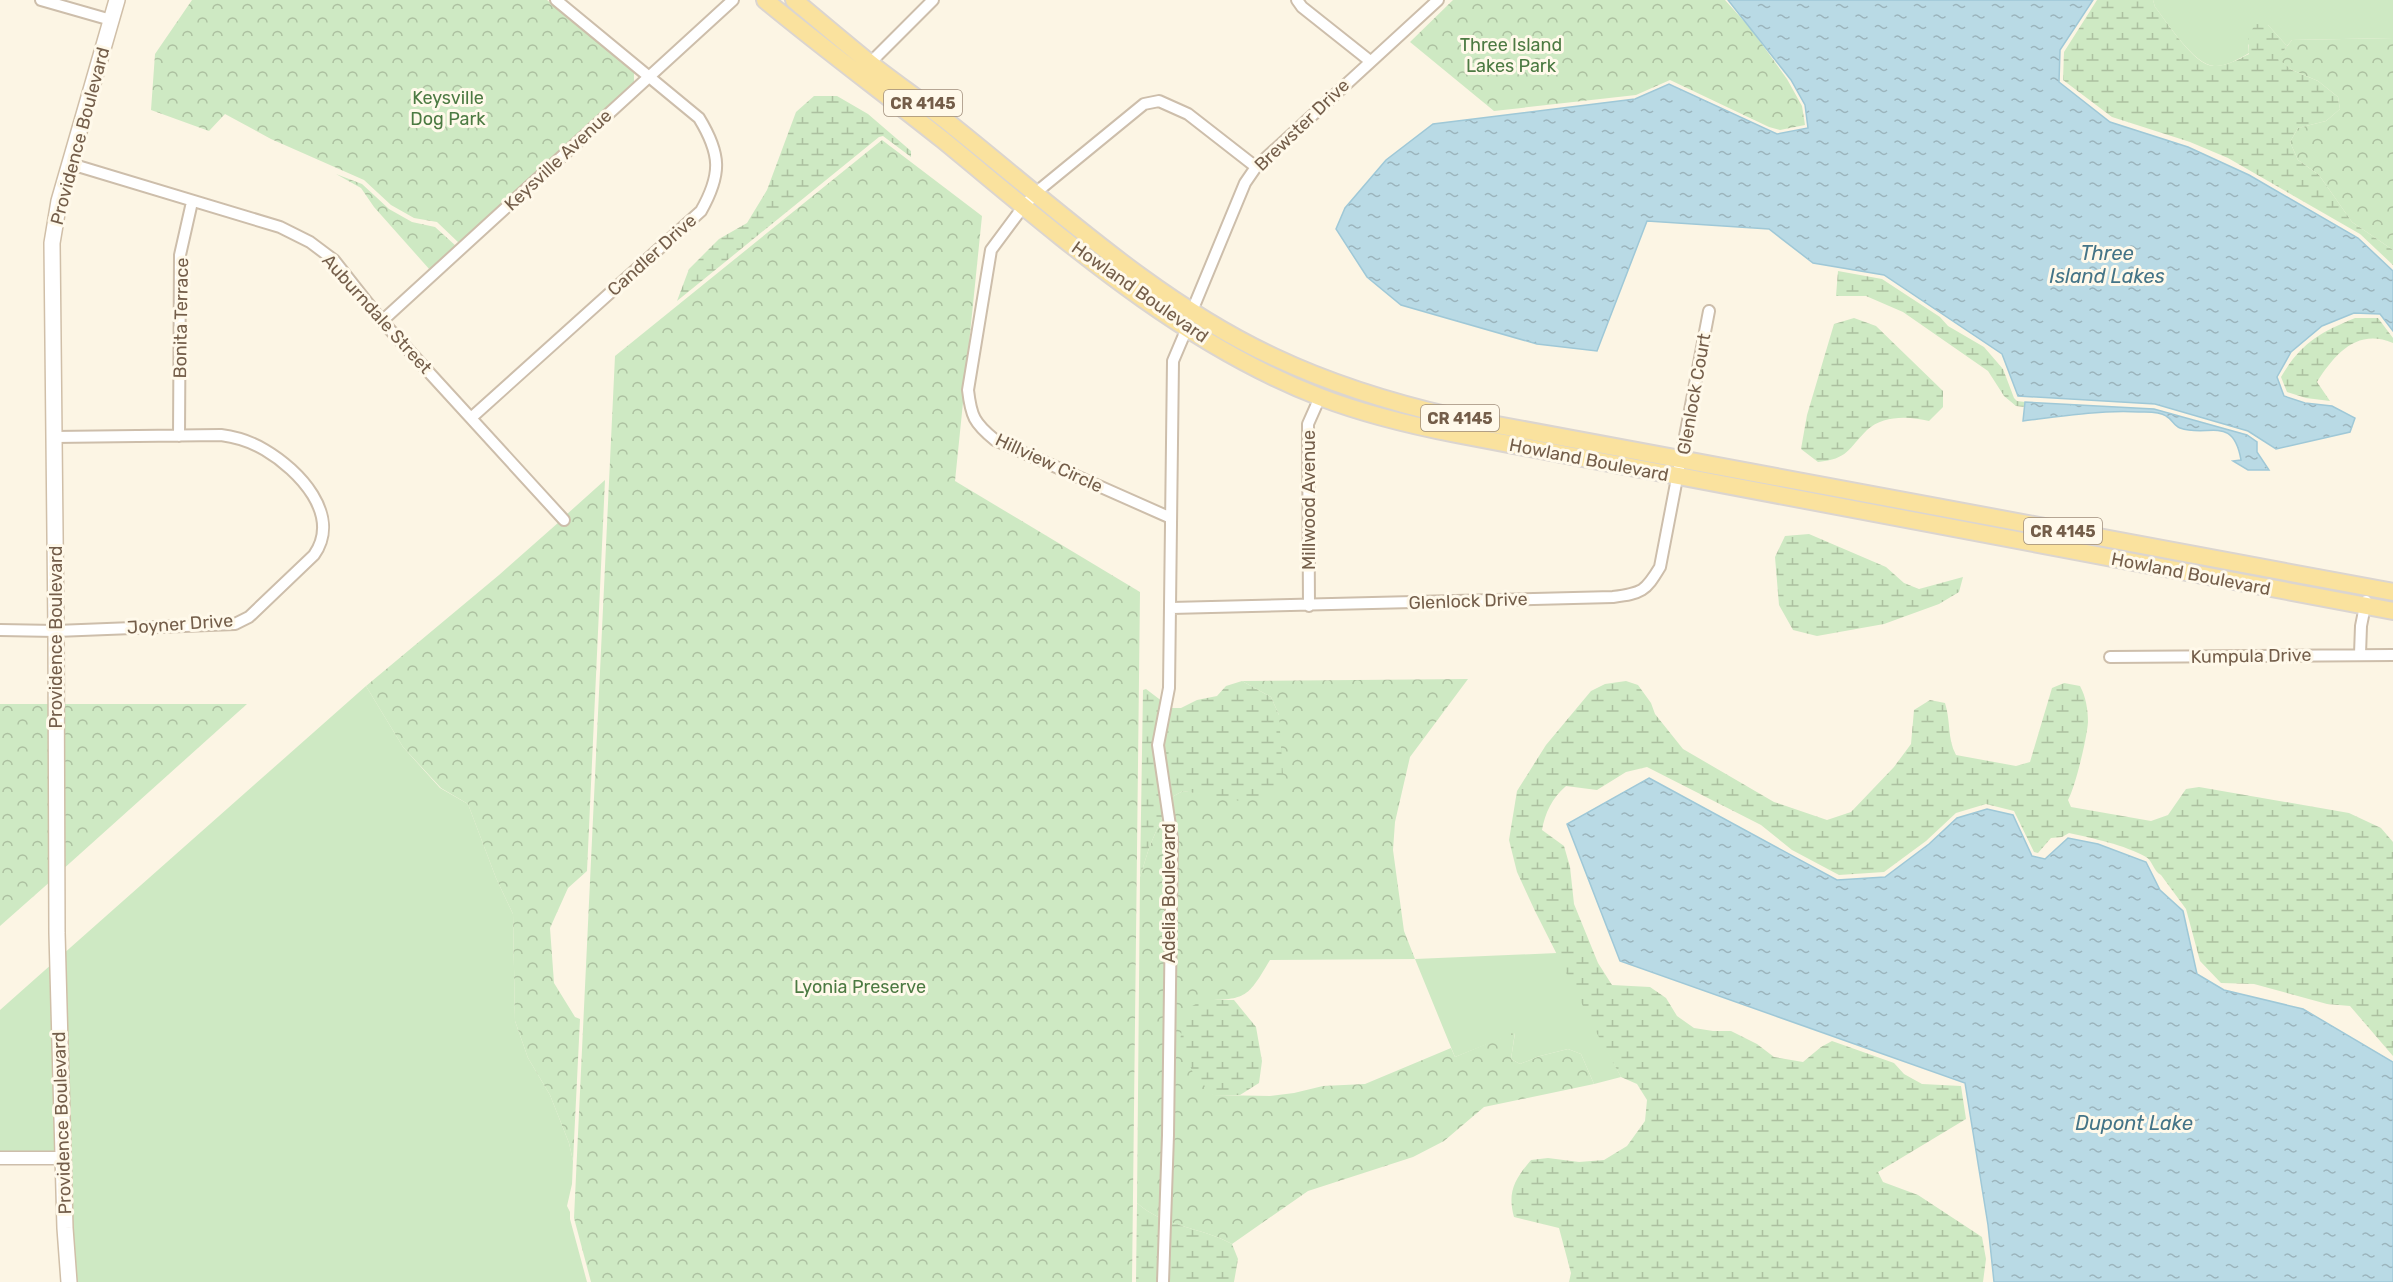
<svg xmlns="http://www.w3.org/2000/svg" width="2393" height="1282" viewBox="0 0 2393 1282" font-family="Rubik,sans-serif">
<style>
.grass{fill:#cee9c3}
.forest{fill:url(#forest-crowns)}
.wetland{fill:url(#wetland-marsh)}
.water{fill:url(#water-ripples);stroke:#9fc8d7;stroke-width:1.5}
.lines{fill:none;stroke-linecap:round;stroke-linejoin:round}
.minor-casing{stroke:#cdbeab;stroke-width:14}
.tertiary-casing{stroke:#cdbeab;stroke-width:15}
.secondary-casing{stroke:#d0bfa8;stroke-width:18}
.primary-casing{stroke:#dbd5d0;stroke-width:20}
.minor{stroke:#fff;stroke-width:10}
.tertiary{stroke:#fff;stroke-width:12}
.secondary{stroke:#fff;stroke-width:15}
.primary{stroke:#fae29e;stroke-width:16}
.labels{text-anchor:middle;stroke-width:6;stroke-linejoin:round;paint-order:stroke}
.shield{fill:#fff9ea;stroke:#9e8c7a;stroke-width:1.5}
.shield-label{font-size:16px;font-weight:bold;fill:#745e4a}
.park-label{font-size:18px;fill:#4c7a42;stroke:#fff9ea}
.street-label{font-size:18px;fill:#745e4a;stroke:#fff9ea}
.water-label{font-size:20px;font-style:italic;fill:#447487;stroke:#fff9ea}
</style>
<defs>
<pattern id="forest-crowns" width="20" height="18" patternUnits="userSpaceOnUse" patternTransform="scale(1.5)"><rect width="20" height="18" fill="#cee9c3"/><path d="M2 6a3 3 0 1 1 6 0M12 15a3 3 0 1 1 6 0" fill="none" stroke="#acc0a0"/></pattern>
<pattern id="wetland-marsh" width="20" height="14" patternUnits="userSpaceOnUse" patternTransform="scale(1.5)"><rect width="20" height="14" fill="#cee9c3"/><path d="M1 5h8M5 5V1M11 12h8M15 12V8" fill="none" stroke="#acc0a0"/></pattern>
<pattern id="water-ripples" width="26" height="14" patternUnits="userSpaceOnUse" patternTransform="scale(1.5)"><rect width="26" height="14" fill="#b9dae5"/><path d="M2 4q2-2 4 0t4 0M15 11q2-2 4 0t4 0" fill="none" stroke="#9bb4bc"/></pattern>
</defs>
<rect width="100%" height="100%" fill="#fcf5e4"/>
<path class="grass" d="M2153,0h240v38l-101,2 -5,6 -19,-21 -20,20 1,8c-10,6 -24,14 -35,13 -20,-1 -47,-44 -59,-59z
M366,686l37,61 37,41 28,16 28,74 17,36 2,107 13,37 22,37 19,48 4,18 -1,23 -5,22 3,6v7l17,63h-513l-12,-327z
M1557,953l64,124 -27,7 -13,-30 -13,-5 -28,7 -20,8 -9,-5 4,-26 -60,24 -40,-98z
M53,963l6,190h-59v-143z"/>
<path class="forest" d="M192,0h355l87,70v14l-174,160 -23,-22 -23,-4 -23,-13 -27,-25 -93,-41 -46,-25 -16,17 -58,-21 4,-56z
M1453,0h272l26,29 36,50 15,27 3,19 -25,5 -11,-3 -99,-47 -34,15 -142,16 -84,-69z
M2393,38v212l-41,-28 -33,-47 -21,-15 -8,-18 8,-14 28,-7 14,-12 -2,-12 -20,-16 -26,-11 -15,-11 15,-19z
M882,140l100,76 -27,265 185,111 -8,690h-541l-17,-64 41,-862z
M336,174l26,10 27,25 23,13 23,5 21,19 -26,24 -56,-63 -13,-19z
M605,480l-18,391 -19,17 -18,40 4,55 21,34 5,2 -7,142 -4,-18 -19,-48 -22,-37 -13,-37 -2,-107 -17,-36 -28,-74 -27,-16 -38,-41 -37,-61 133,-111 60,-53 5,5 6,-7 -4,-5z
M1468,679l-58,78 -15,65 -2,28 11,81 11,28 -145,1c-22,37 -23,40 -67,40l10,95 57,1 24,-3 29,-7 42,-2 86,-36 4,9 60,-25 -4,27 9,5 20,-8 28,-7 13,5 13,30 -110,23 -40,34 -31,16 -105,34 -76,53c-31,-17 -68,-17 -95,-41l3,-326 9,-29 21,-50 13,-7 22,3 74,-79 -8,-18 -29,-16z
M0,704h52v176l-52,46z
M61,704h186l-186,167z"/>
<path class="wetland" d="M2097,0h56l2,7c12,15 39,58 58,59 12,1 26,-7 36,-12l-1,-19 8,-11 12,1 19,21 -9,13 14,11 26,11 20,16 2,12 -14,12 -28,7 -8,14 8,18 21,15 33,47 41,28v15l-33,-31 -132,-76 -38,-16 -78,-25 -49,-37 1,-28z
M814,96h23l31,18 43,37v6l-28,-21 -4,1 -202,164 12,-32 30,-30 28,-16 20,-33 29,-78z
M1838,271l44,8 58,38 8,9 36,21 19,22 11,29 3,3 8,1v5l-9,-1 -12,-10 -16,-25 -85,-59 -37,-16h-30z
M1854,318l22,8 67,65v16l-14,14c-20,-5 -46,-6 -62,9 -19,19 -19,29 -49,32l-17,-13 6,-34 27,-91z
M2355,318h23l15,20v5c-36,-15 -58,11 -76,39l13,19 -24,-3 -19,-6 -6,-15c20,-34 38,-44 74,-59z
M1809,534l77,33 18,16 15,6 44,-12 -4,15 -20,12 -55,20 -67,12 -24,-6 -14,-25 -4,-48 10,-21z
M1242,681l29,16 8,18 4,61 -10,19 -33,6 -57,-10 -13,7 -21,50 -9,29 3,-187 3,-1 25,19h10l16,-8 20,-4 9,-10z
M1626,681l12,4 13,18 4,11 28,35 91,53 53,18 24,-8 43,-45 17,-23 3,-34 16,-10 15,3c6,19 2,35 11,52l60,11 14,-4 22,-74 12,-5 16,3c6,11 8,24 8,36 -1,16 -13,66 -20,78l3,7 80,14 17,-6 18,-26 13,-2 150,26 32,15 12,14v214l-43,-50 -23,-2 -73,-20 -33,-1 -21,-22 -14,-52 -25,-34c-8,-4 -8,-14 -15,-18 -21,-12 -54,-19 -77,-24l-7,4 -11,1 -13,15 -4,-1 -20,-41 -28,-7 -30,9 -30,28 -42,31 -45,3 -47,-25 -31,-25 -114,-58 -21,5 -29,18 -31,-4c-14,12 -21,27 -24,44l22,16 6,21 4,37 24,59 14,22 38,2 16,11 11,18 17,12 19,3h18l26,13 17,13 29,5 18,-15 11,-6 62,22 10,11 18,10 39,2 5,33 -88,53 5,10 35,13 64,42 4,22 -3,23h-414l2,-9 -12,-45 -45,-11c-7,-25 1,-38 17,-57l17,-2 31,4 25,-2 23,-14 18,-25 2,-21 -10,-16 -16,-7 -27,-49 -59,-117 -18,-39 -8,-32 8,-49 29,-46 45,-54 14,-7z
M1203,1000h31l22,27 6,34 -3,22 -19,12h-27l-20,-22 -13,-32 5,-31z
M1137,1203c27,24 64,24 95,41l6,15 -4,23h-98z"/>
<path class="water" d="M1728,0h365l-33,50 -1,32 51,40 78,25 61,28 109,63 35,33v60l-13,-17 -26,-1 -32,13 -31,26 -14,25 7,19 21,7 27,3 23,12 -5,14 -74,17 -28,-18 -93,-27 -137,-8 -16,-42 -118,-79 -71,-12 -44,-34 -122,-8 -50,130 -60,-7 -136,-39 -34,-28 -31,-48 9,-21 41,-48 47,-36 202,-25 34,-15 108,50 31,-6 -3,-23 -14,-25z
M2025,402l129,7 93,26 10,7v10l12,18h-21l-15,-9 8,-1c-8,-46 -33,-22 -61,-32 -6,-2 -8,-9 -14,-12 -7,-5 -19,-4 -27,-4 -40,-2 -77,4 -116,9z
M1649,778l188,102 48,-3 44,-33 28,-26 30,-9 26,6 19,41 13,3 23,-21 30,6 48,18 14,28 23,21 14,63 27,16 79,19 90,53v220h-399l-6,-57 -23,-142 -345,-122 -53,-137z"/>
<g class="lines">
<g class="minor-casing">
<path id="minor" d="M41,0l70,20
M1297,0l5,7 68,54
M870,63l63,-63
M71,164l209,63 30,15 24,18 48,61 182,199
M1192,311l53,-128 11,-16 182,-167
M382,321l351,-321
M471,418l230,-207c21,-37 20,-57 -2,-93l-143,-118
M179,436l1,-181 12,-53
M1171,518l-176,-78c-21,-17 -24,-24 -27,-50l23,-140 32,-43 16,-17 105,-86 15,-3 29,13 68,53
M1309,606l-1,-182 12,-27
M1171,608l442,-11c29,-4 32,-5 47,-30l49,-256
M0,630l56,1 179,-7 14,-7 65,-62c28,-40 -15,-85 -49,-105 -13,-8 -29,-13 -44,-15l-167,2
M2360,654l1,-28 5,-25
M2110,657l283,-2
M1163,1282l5,-147 4,-296 -14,-94 11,-57 4,-327 14,-33"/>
</g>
<g class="tertiary-casing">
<path id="tertiary" d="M0,1158h64"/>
</g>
<g class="secondary-casing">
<path id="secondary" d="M69,1282l-4,-54 -8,-295 -1,-302 -4,-388 7,-42 58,-201"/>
</g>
<g class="primary-casing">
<path id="primary" d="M765,0c58,48 119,93 178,140 117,96 235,202 377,257 44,17 90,28 136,37l937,177
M794,0c25,21 51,43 77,64 27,21 56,41 83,63 100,80 203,176 320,230 57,27 119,46 180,60l939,175"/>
</g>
<use href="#minor" class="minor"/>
<use href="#tertiary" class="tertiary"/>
<use href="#secondary" class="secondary"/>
<use href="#primary" class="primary"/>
</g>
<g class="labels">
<g class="shield">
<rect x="884" y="90" width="78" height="26" rx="4.5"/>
<rect x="1421" y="405" width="78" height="26" rx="4.5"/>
<rect x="2024" y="518" width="78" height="26" rx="4.5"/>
</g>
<g class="shield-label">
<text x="923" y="109">CR 4145</text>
<text x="1460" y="424">CR 4145</text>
<text x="2063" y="537">CR 4145</text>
</g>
<g class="park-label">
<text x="1511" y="51">Three Island<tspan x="1511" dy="21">Lakes Park</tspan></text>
<text x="448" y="104">Keysville<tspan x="448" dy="21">Dog Park</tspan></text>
<text x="860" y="993">Lyonia Preserve</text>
</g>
<g class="street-label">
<text transform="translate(1302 125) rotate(-44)" y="6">Brewster Drive</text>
<text transform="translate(80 136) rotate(-75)" y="6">Providence Boulevard</text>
<text transform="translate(558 160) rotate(-43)" y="6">Keysville Avenue</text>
<text transform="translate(652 255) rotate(-42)" y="6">Candler Drive</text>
<text transform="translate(1140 292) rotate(35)" y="6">Howland Boulevard</text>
<text transform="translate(377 314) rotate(48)" y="6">Auburndale Street</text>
<text transform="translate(181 318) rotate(-89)" y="6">Bonita Terrace</text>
<text transform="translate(1694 394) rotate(-80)" y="6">Glenlock Court</text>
<text transform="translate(1589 460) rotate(11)" y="6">Howland Boulevard</text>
<text transform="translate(1049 463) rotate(25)" y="6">Hillview Circle</text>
<text transform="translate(1309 500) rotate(-90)" y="6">Millwood Avenue</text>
<text transform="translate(2191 574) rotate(11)" y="6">Howland Boulevard</text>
<text transform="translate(1468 601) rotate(-2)" y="6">Glenlock Drive</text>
<text transform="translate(180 624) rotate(-4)" y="6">Joyner Drive</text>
<text transform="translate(56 637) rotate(-90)" y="6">Providence Boulevard</text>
<text transform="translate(2251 656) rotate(-1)" y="6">Kumpula Drive</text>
<text transform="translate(1169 893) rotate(-90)" y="6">Adelia Boulevard</text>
<text transform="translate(62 1123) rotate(-92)" y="6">Providence Boulevard</text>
</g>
<g class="water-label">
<text x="2107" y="260">Three<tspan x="2107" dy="23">Island Lakes</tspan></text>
<text x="2134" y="1130">Dupont Lake</text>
</g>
</g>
</svg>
